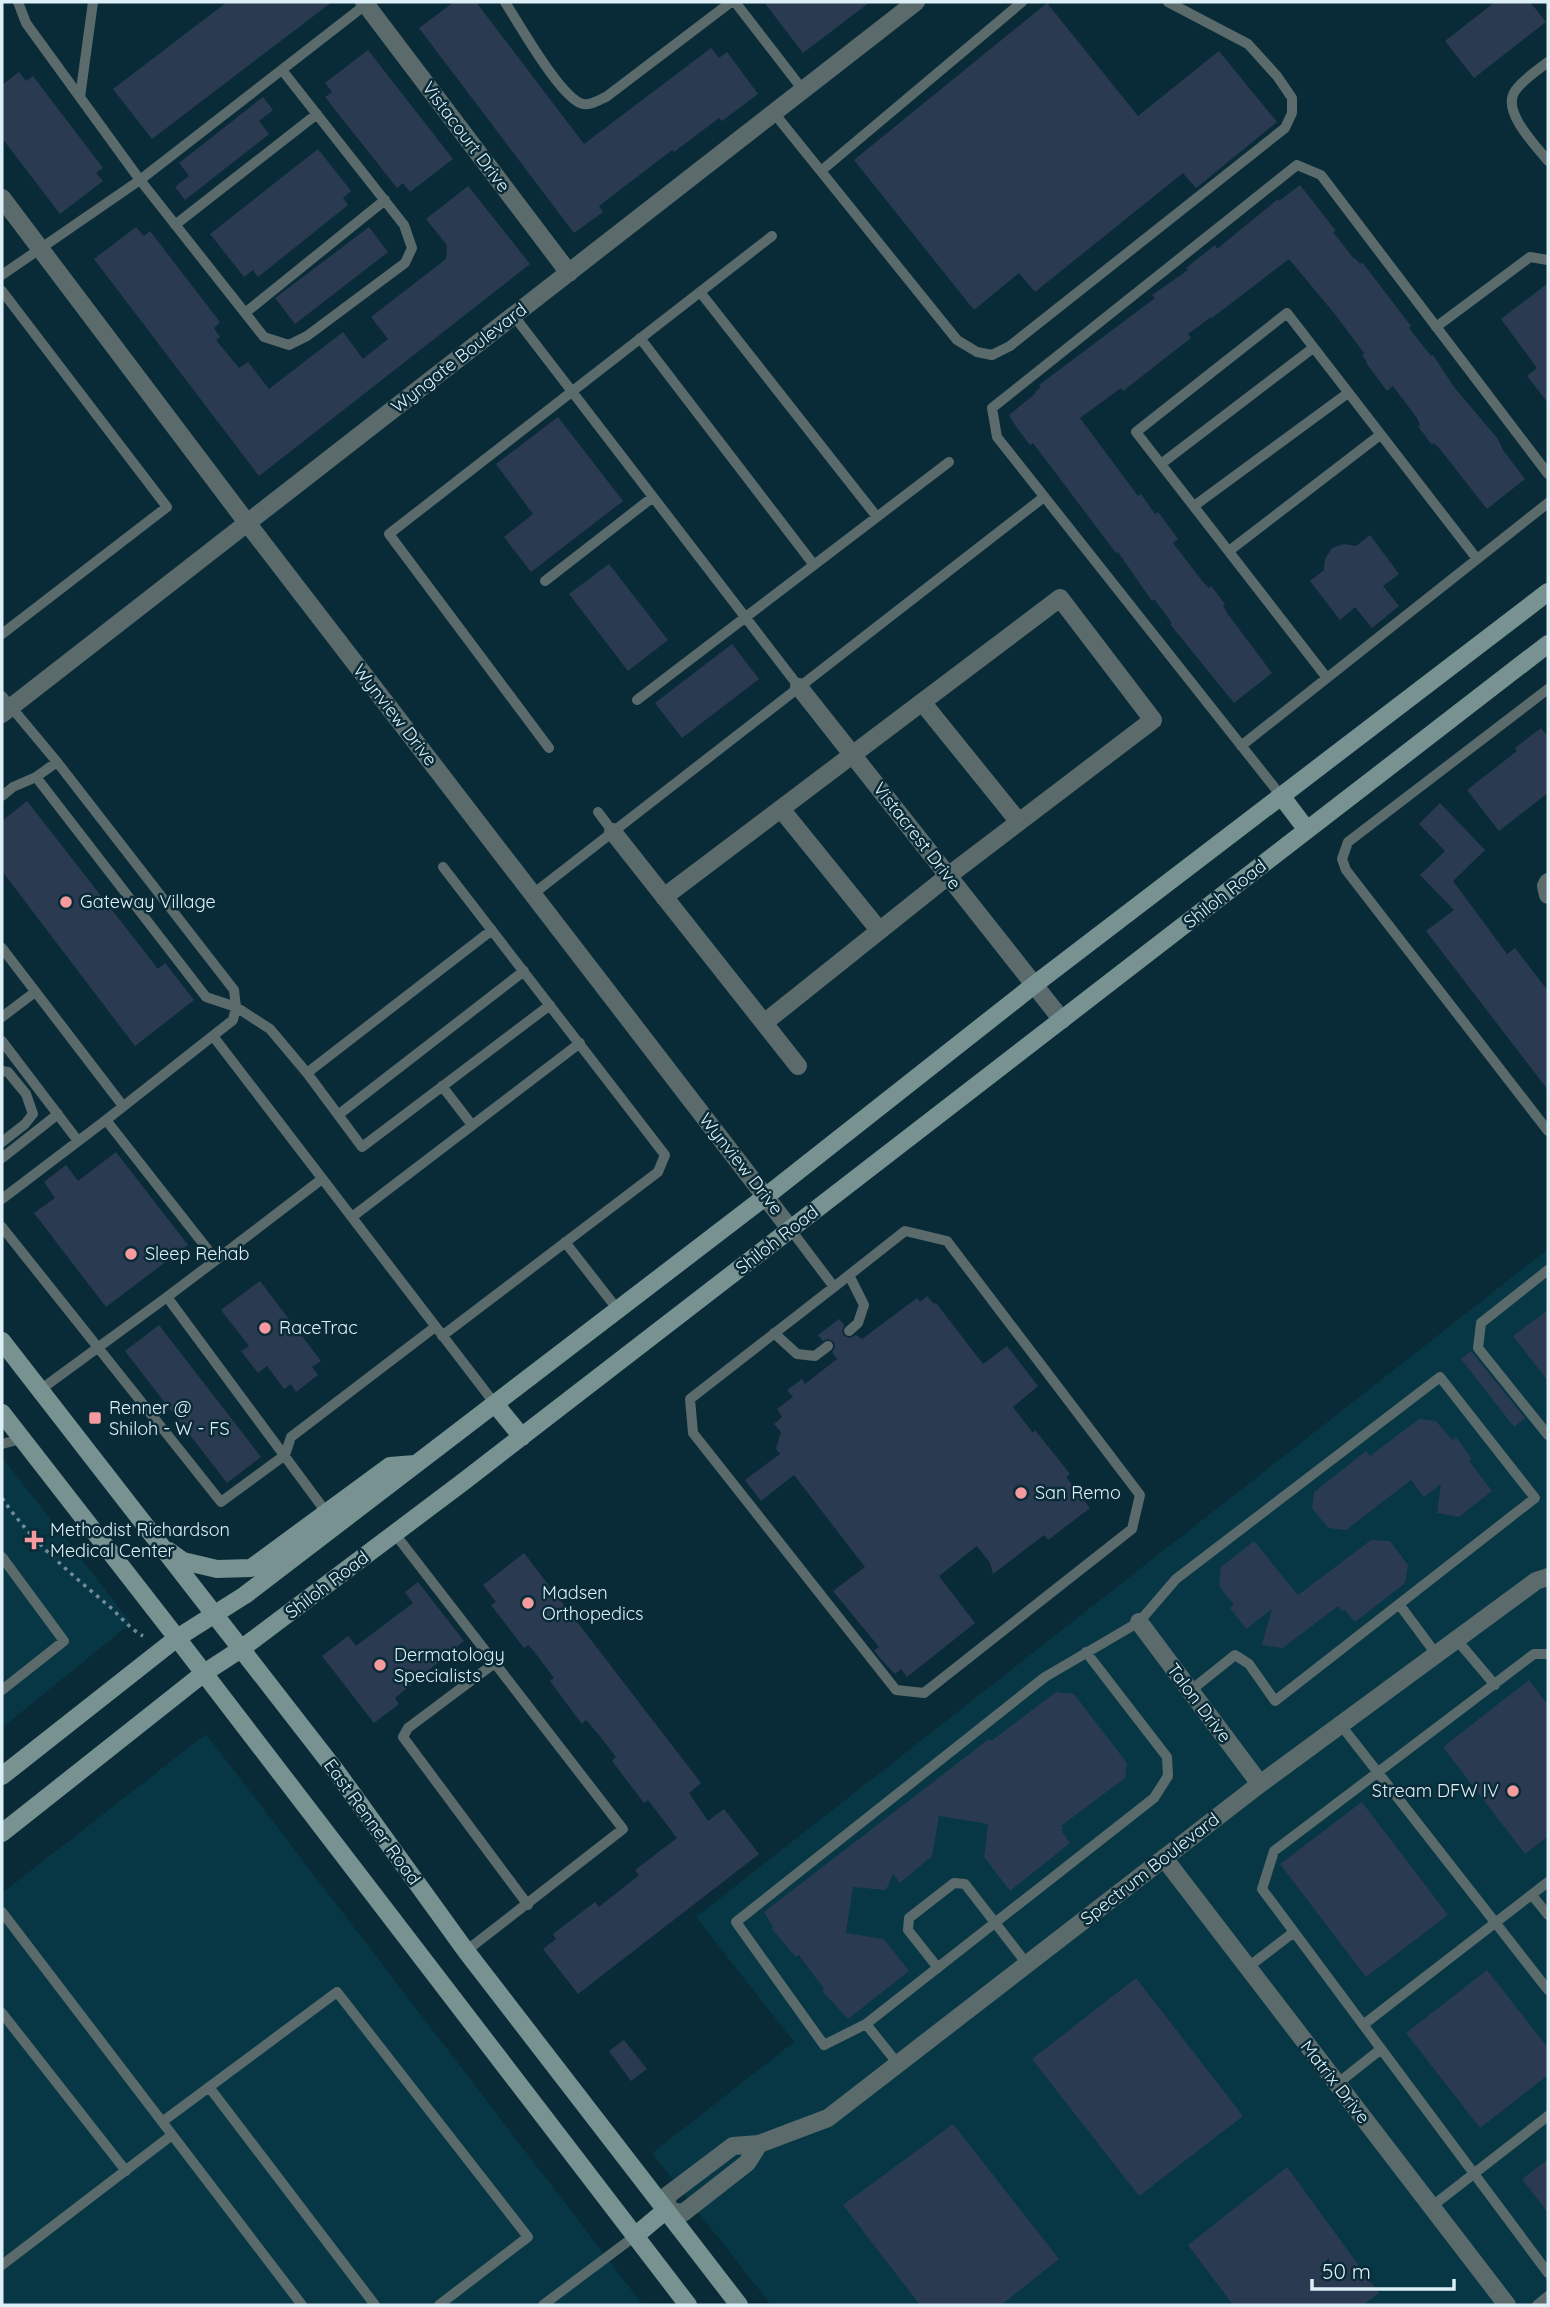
<svg xmlns="http://www.w3.org/2000/svg" width="1550" height="2307" viewBox="0 0 1550 2307" font-family="Quicksand,sans-serif">
<style>
.built{fill:#073645}
.building{fill:#2a3b51}
.lines{fill:none;stroke-linecap:round;stroke-linejoin:round}
.path{stroke:#708b95;stroke-width:3.5;stroke-dasharray:3.5 5;stroke-linecap:butt}
.lane{stroke:#5b6b6b;stroke-width:10}
.street{stroke:#5b6b6b;stroke-width:18}
.secondary{stroke:#779291;stroke-width:18}
.poi-dot{fill:#f59b9f;stroke:#092b37;stroke-width:2.5}
.labels{text-anchor:middle;stroke-width:5;stroke-linejoin:round;paint-order:stroke}
.street-label{font-size:18px;fill:#ddeff7;stroke:#092b37}
.poi-label{font-size:18px;fill:#ddeff7;stroke:#092b37;text-anchor:start}
</style>
<rect width="100%" height="100%" fill="#092b37"/>
<path class="built" d="M1548,1249v1056h-777l-119,-152 142,-111 -98,-125z
M2,1457l129,166 -129,105z
M206,1734l437,571h-641v-412z"/>
<path class="building" d="M227,2h105l-180,137 -39,-50z
M454,2h22l108,142 127,-96 8,10 8,-6 31,42 -36,27 -3,-3 -45,34 -2,-2 -73,56 4,6 -29,21 -155,-205z
M764,2h106l-67,51z
M1495,2h35l16,20 -72,56 -29,-37z
M1047,3l91,113 81,-65 58,71 -81,66 -13,-15 -148,119 -16,-19 -45,37 -120,-150z
M368,50l85,109 -43,33 -7,-9 -6,5 -72,-91 7,-5 -7,-9z
M19,72l7,9 7,-5 70,92 -7,5 7,8 -43,33 -58,-76v-53z
M263,97l10,13 -14,11 10,13 -84,66 -10,-13 14,-11 -10,-13z
M318,149l33,42 -8,7 5,7 -90,72 -5,-7 -9,7 -34,-43z
M1300,185l36,46 -3,1 21,27 1,-1 5,6 2,-2 49,64 -2,2 22,28 2,-1 21,32 44,52 5,11 22,29 -38,30 -47,-60 -6,-6 -2,2 -14,-19 2,-1 -3,-7 -24,-32 -6,5 -21,-28 1,-1 -5,-7 2,-2 -30,-40 -45,-54 -77,59 -1,-1 -23,17 3,4 -68,53 -2,-3 -41,30 58,78 3,-2 14,20 3,-2 20,27 -5,4 30,39 6,6 2,-2 14,18 -2,2 4,7 45,60 -38,30 -64,-79 2,-1 -18,-24 -2,2 -34,-49 -2,1 -83,-110 -3,2 -13,-17 -8,-13 27,-22 -1,-1 6,-5 -2,-2 116,-87 -3,-3 36,-25 -2,-2 29,-23 2,4 61,-50 1,2z
M468,186l62,78 -271,212 -165,-217 42,-32 8,9 6,-5 70,91 -6,6 6,9 -4,3 23,28 9,-6 21,27 74,-57 20,27 25,-20 -17,-22 75,-58 1,-14 -21,-26z
M369,227l19,25 -93,72 -20,-26z
M1548,283v120l-21,-27 10,-8 -36,-49z
M558,417l65,84 -92,71 -27,-35 29,-23 -37,-50z
M1370,535l29,39 -16,12 16,20 -27,22 -17,-21 -15,13 -30,-39 14,-11 1,-11 7,-11 12,-4 12,2z
M609,564l59,76 -40,31 -59,-77z
M732,644l27,35 -77,59 -27,-35z
M1541,728l7,9v56l-49,38 -32,-41 50,-39 -2,-3z
M27,801l131,168 7,-6 29,37 -59,46 -133,-175v-50z
M1440,803l45,47 -32,31 54,73 8,-6 33,43v99l-122,-159 28,-21 -34,-35 25,-24 -26,-27z
M116,1152l72,93 -82,62 -72,-94 21,-15 -11,-16 22,-17 12,16z
M260,1281l61,80 -9,6 6,8 -22,17 -5,-8 -7,5 -17,-23 -9,7 -17,-22 8,-5 -28,-36z
M927,1296l7,8 2,-1 47,61 24,-18 31,40 -25,21 20,26 2,-3 35,44 -4,3 24,31 -42,32 -4,-5 -51,39 -3,-11 -13,-17 -38,30 36,47 -68,54 -6,-8 -6,5 -16,-17 -5,-7 5,-3 -46,-56 32,-24 -71,-92 -33,26 -16,-21 35,-26 -4,-5 5,-17 -7,-8 8,-7 -5,-8 16,-12 -6,-7 15,-11 3,5 32,-25 -5,-7 3,-4 -1,-6 -6,-3 -5,2 -5,-6 21,-16 5,6 -2,7 2,4 6,2 6,-3 6,4 55,-41 3,4z
M1548,1310v71l-35,-45z
M159,1325l102,132 -34,26 -102,-132z
M1471,1351l54,67 -11,9 -53,-68z
M1419,1419l17,2 16,19 4,-3 16,22 -3,2 23,30 -33,26 -22,-4 4,-29 -17,13 -13,-17 -65,50 -18,-2 -16,-20 2,-16 52,-41 4,5z
M1371,1540l19,1 18,24 -3,18 -50,39 -11,-13 -2,2 -4,-5 -55,42 -21,-3 10,-36 -26,20 -16,-21 4,-3 -15,-19 2,-19 33,-26 44,54z
M524,1553l177,230 -12,10 19,28 16,-12 35,45 -181,140 -35,-45 13,-10 -3,-5 42,-32 4,5 24,-19 16,-13 -4,-5 42,-32 -29,-38 -4,3 -32,-42 4,-4 -17,-22 -13,-15 -4,4 -12,-16 -20,-27 4,-3 -18,-24 -8,-9 -4,3 -33,-43 5,-3 -13,-17z
M418,1582l46,59 -69,57 4,6 -25,19 -52,-67 26,-20 8,10 57,-43 -8,-11z
M1529,1680l19,25v131l-23,18 -82,-107z
M1056,1692l18,2 53,69 -2,15 -64,48 2,2 -2,2 9,13 -60,48 -26,-34 4,-33 -49,-8 -7,40 -32,27 -7,-9 -7,16 -33,-3 -7,46 38,6 25,32 -61,48 -26,-28 2,-2 -25,-34 -3,2 -25,-29 2,-1 -9,-15 225,-173 2,2z
M1362,1802l86,113 -82,62 -86,-113z
M1487,1970l61,78v27l-68,53 -74,-95z
M1136,1978l107,138 -104,80 -107,-137z
M624,2040l23,29 -16,12 -22,-30z
M953,2124l106,135 -58,46h-81l-77,-100z
M1548,2159v54l-26,-34z
M1287,2167l92,126 -16,12h-130l-45,-60z"/>
<g class="lines">
<path class="path" d="M2,1498c29,43 69,76 108,109 11,10 20,22 33,29"/>
<path class="lane" d="M18,2l8,21 114,157 124,157 25,8 18,-9 98,-73 7,-15 -8,-23 -122,-155
M505,2c14,22 53,91 75,101 9,4 18,-3 26,-6l125,-95
M735,2l68,88
M1548,62c-10,8 -26,18 -33,29 -14,20 21,55 33,70
M80,97l13,-95
M774,113l183,227 20,12 15,3 18,-9 275,-218 7,-15v-15l-15,-22 -29,-32 -80,-42
M821,171l201,-169
M175,225l142,-111
M2,275l138,-95 229,-178
M2,291l165,216 -165,127
M700,292l177,225
M245,313l140,-113
M514,316l285,371
M1436,327l94,-70 18,3
M640,338l174,227
M1161,464l152,-116
M1194,506l154,-113
M1229,551l151,-116
M545,581l108,-84
M1327,678l-191,-246 151,-119 190,246
M1548,689l-200,153 -6,17 4,11 202,261
M2,696l55,66 177,228 2,17 -3,13 -127,100
M637,700l312,-238
M1241,746l307,-243
M549,748l-160,-214 383,-298
M57,762l-21,15 170,220 30,10 34,22 37,44 55,74 188,-142
M2,796l11,-9 23,-10
M1282,797l-285,-360 -5,-29 305,-243 24,10 227,299
M598,812l15,20
M533,894l511,-397
M2,948l121,158
M2,1017l33,-25
M213,1036l282,368
M2,1041l76,100
M2,1071l6,1 18,22 7,20 -8,10 -23,18
M307,1073l185,-143
M442,1086l30,39
M338,1115l186,-144
M2,1158l56,-44
M2,1199l104,-79 110,140 -49,37
M352,1217l228,-174
M2,1227l219,275 64,-47 6,-18 144,-110
M791,1230l43,57 71,-56 42,10 193,254 -8,34 -208,164 -28,-3 -203,-257 -3,-34 144,-112
M565,1242l53,68
M216,1260l106,-81
M1548,1270l-67,53 -3,25 70,87
M849,1331l9,-8 6,-18 -15,-30
M774,1333l23,21 18,2 13,-10
M442,1336l216,-164 7,-17 -222,-288
M40,1390l127,-93 162,219
M2,1444l19,-5
M395,1534l228,295 -157,122
M2,1557l62,84 -62,49
M1399,1604l37,50
M1456,1639l39,46
M1548,1654h-14l-260,197 -12,38 286,384
M496,1662l-88,66 -5,9 125,168
M1340,1724l208,266
M1532,1895l16,20
M2,1912l300,393
M938,1968l-30,-38 1,-12 45,-35 11,1 62,80
M1247,1968l47,-36
M2,2013l124,158
M866,2024l288,-226 14,-22 -1,-19 -81,-105
M1363,2025l185,-143
M898,2064l-32,-40 -42,21 -88,-123 309,-245 94,-55 37,-43 264,-202 95,121 -260,203 -26,-37 -14,-9 -45,36
M1337,2084l44,-35
M209,2087l166,218
M162,2122l175,-130 191,245 -89,68
M1431,2207l117,-91
M2,2265l170,-130
M543,2305l92,-69
M1537,2305l11,-9"/>
<path class="street" d="M364,2l205,271
M2,198l246,326 543,706
M799,687l263,333
M922,702l97,120
M2,714l914,-712
M781,809l98,121
M613,832l185,234
M1548,882l-2,4 2,9
M664,897l396,-299 93,122 -205,156 -184,147
M1139,1622l121,162
M1164,1858l343,447
M759,2144l-12,19 -64,50 -17,-3 2,-15 65,-49 26,-2 69,-26 432,-334 276,-203 12,-4"/>
<path class="secondary" d="M1282,797l25,33
M2,1341l334,430 130,180 273,354
M495,1404l27,33
M2,1413l175,225 511,667
M169,1551l14,10 34,8 34,-1 139,-102 25,-2
M2,1776l175,-138 68,-43 520,-398 269,-212 514,-393
M2,1833l202,-160 37,-24 222,-167 1085,-838
M635,2236l31,-26"/>
</g>
<g class="poi-dot">
<circle cx="66" cy="902" r="7"/>
<circle cx="131" cy="1254" r="7"/>
<circle cx="265" cy="1328" r="7"/>
<rect x="88" y="1411" width="14" height="14" rx="3.5"/>
<circle cx="1021" cy="1493" r="7"/>
<path d="M30.5 1529.5h7v7h7v7h-7v7h-7v-7h-7v-7h7z"/>
<circle cx="528" cy="1603" r="7"/>
<circle cx="380" cy="1665" r="7"/>
<circle cx="1513" cy="1791" r="7"/>
</g>
<g class="labels">
<g class="street-label">
<text transform="translate(466 137) rotate(53)" y="6">Vistacourt Drive</text>
<text transform="translate(459 358) rotate(-38)" y="6">Wyngate Boulevard</text>
<text transform="translate(395 715) rotate(52)" y="6">Wynview Drive</text>
<text transform="translate(917 836) rotate(52)" y="6">Vistacrest Drive</text>
<text transform="translate(1225 894) rotate(-38)" y="6">Shiloh Road</text>
<text transform="translate(741 1164) rotate(52)" y="6">Wynview Drive</text>
<text transform="translate(777 1240) rotate(-38)" y="6">Shiloh Road</text>
<text transform="translate(327 1585) rotate(-37)" y="6">Shiloh Road</text>
<text transform="translate(1199 1703) rotate(53)" y="6">Talon Drive</text>
<text transform="translate(372 1822) rotate(54)" y="6">East Renner Road</text>
<text transform="translate(1150 1869) rotate(-38)" y="6">Spectrum Boulevard</text>
<text transform="translate(1335 2082) rotate(52)" y="6">Matrix Drive</text>
</g>
<g class="poi-label">
<text x="80" y="908">Gateway Village</text>
<text x="145" y="1260">Sleep Rehab</text>
<text x="279" y="1334">RaceTrac</text>
<text x="109" y="1414">Renner @<tspan x="109" dy="21">Shiloh - W - FS</tspan></text>
<text x="1035" y="1499">San Remo</text>
<text x="50" y="1536">Methodist Richardson<tspan x="50" dy="21">Medical Center</tspan></text>
<text x="542" y="1599">Madsen<tspan x="542" dy="21">Orthopedics</tspan></text>
<text x="394" y="1661">Dermatology<tspan x="394" dy="21">Specialists</tspan></text>
<text x="1499" y="1797" text-anchor="end">Stream DFW IV</text>
</g>
</g>
<rect width="1550" height="2307" fill="none" stroke="#ddeff7" stroke-width="7"/>
<path d="M1312 2279v10h142v-10" fill="none" stroke="#ddeff7" stroke-width="3.5"/>
<text x="1322" y="2279" font-size="21" fill="#ddeff7" stroke="#092b37" stroke-width="5" paint-order="stroke">50 m</text>
</svg>
